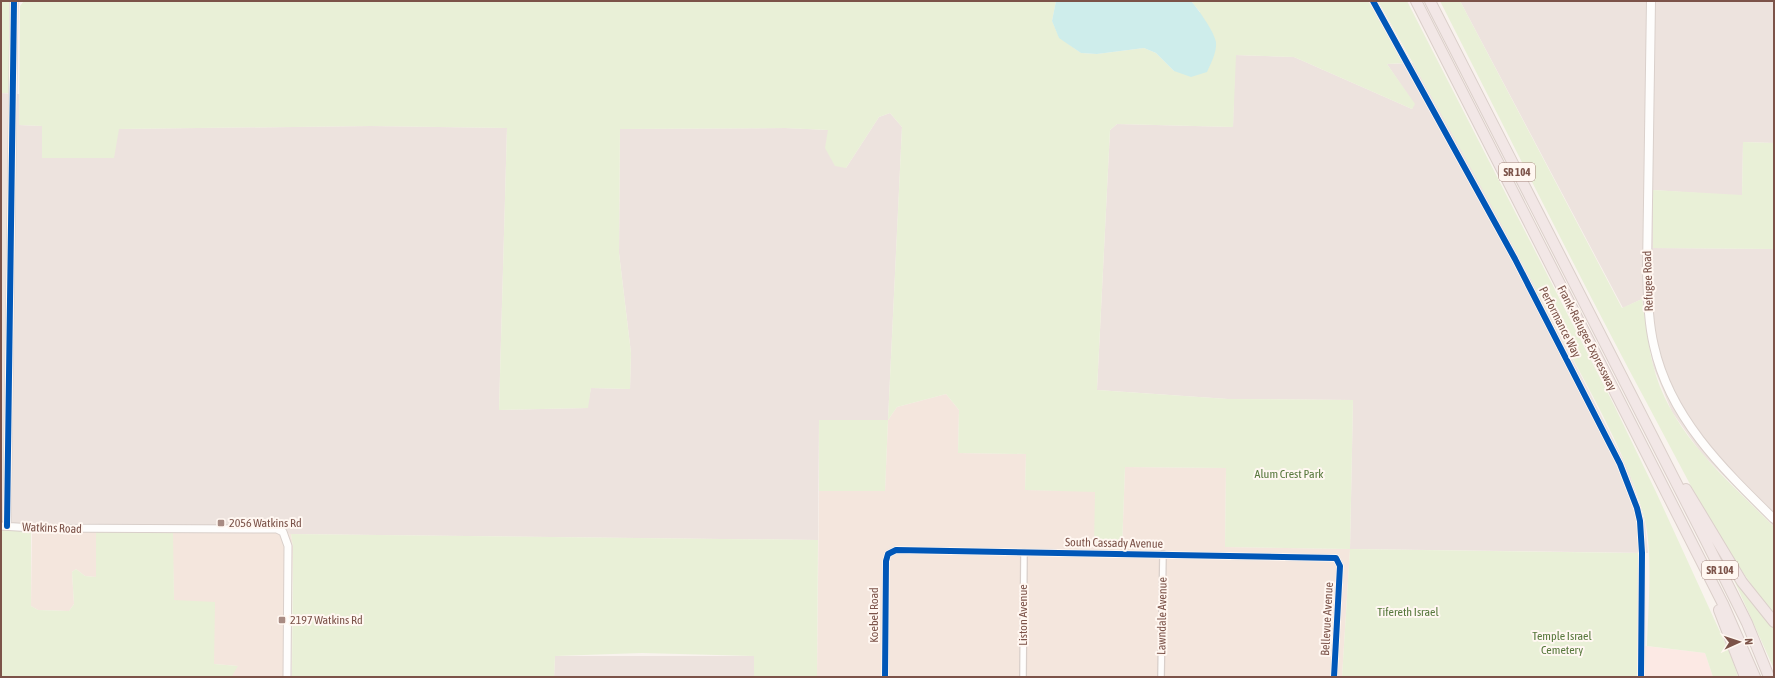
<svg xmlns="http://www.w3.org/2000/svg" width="1775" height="678" viewBox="0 0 1775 678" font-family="'Asap Condensed',sans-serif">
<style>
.residential{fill:#f4e6dd}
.commercial{fill:#fce9e4}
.industrial{fill:#ede3de}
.green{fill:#e9f0d7}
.water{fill:#ceedeb}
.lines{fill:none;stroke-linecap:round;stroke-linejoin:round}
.minor-casing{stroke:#d9cfca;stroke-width:8}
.tertiary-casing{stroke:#d9cfca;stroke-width:9}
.secondary-casing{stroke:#dad0cb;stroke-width:10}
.motorway-casing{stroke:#dbcfca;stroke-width:12}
.minor{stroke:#fefdfc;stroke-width:5.5}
.tertiary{stroke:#fefdfc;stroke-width:7}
.secondary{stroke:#fefdfc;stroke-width:8}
.motorway{stroke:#f2e7e6;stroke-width:10}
.cycleway-casing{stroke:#fff7f1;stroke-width:8}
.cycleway{stroke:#0057b8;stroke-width:6}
.poi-dot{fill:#a88b83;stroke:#fff7f1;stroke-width:1.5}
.labels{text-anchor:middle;stroke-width:4;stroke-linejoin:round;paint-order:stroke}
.shield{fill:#fff7f1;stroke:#a3847b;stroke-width:1}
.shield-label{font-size:11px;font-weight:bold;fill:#7c5349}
.street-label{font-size:12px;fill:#7c5349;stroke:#fff7f1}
.park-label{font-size:12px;fill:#56773b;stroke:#fff7f1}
.poi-label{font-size:12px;fill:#7c5349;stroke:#fff7f1;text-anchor:start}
</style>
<rect width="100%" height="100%" fill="#f9f3ee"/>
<path class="residential" d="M946,394l13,16 -1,43 68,1 -1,36 70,1 27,57 3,-81 101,1 -1,79 125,2 -8,128h-525l2,-186h66l3,-71 9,-13z
M32,523l64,2v52l-11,-1 -9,-7 -4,3 2,32 -5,7 -31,-1 -7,-4z
M172,525l119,9 2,13 -3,130h-76l24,-11 -24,-2 -40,-64z"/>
<path class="commercial" d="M1637,645l68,8 8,24h-76z"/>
<path class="industrial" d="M1460,1h314v142l-31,-1 -1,54 -89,-6 1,58 120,1v278l-73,-74 -29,-41 -19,-46 -11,-67 -19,9z
M1235,55l59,2 118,52 2,-5 -27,-40 26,-1 73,130 102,196 41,82 16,52 3,30 -298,-4 3,-149 -125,-1 -131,-9 13,-260 7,-6 116,3z
M1,93l18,1v31l23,1v32l77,-29 252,-3 136,2 -8,282 88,-2 4,-20 39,1 1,-36 -12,-100 1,-124 165,-1 44,2 17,38 33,-51 11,-4 12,14 -14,293 -69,1 -1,119 -527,-6 -119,-9 -140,-2 -1,7 -30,-2z
M555,656h199v21h-200z"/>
<path class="green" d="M1,1h8v92h-8z
M24,1h1032l-4,20 7,16 22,16 16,1 47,-6 12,5 18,18 26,-59 -9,-11h177l36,62 -17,1 28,40 -3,5 -118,-52 -58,-2 -3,72 -116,-3 -7,6 -13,260 131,9 125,1 -3,149 288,4 -1,124h-295l8,-128 -125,-2 1,-79 -101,-1 -3,81h-28l1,-56 -70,-2 1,-36 -68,-1 1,-43 -13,-16 -49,13 -9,13 -3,71h-66v-71h69l14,-293 -12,-14 -11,4 -33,51 -11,-2 -10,-18 3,-18 -43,-2 -165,1 -1,124 12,100 -1,36 -39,-1 -3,20 -89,2 8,-282 -136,-2 -252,3 -5,29h-72v-32l-23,-1 1,-119z
M1378,1h29l206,402 43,89 76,166 6,19h-25l-8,-24 -58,-7c1,-36 6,-91 -2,-125 -16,-64 -55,-129 -86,-188 -58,-112 -119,-222 -181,-332z
M1440,1h20l162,307 20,-9c4,22 6,45 11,66 17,68 74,114 121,162v87c-51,-62 -87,-136 -125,-207 -72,-134 -140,-271 -209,-406z
M1743,142l31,1v106l-121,-1v-58l89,5z
M1,528l30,2v76l7,4 31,1 5,-7 -2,-32 4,-3 9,7 11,1v-45h77l1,68 41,2 -1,62 24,2 -6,10 -18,1h-213z
M291,534l527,6 -1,137h-63v-21l-112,-3 -87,3 -1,21h-262l1,-130z
M1735,579l39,49v41l-40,-89z"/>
<path class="water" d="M1056,1h135c7,8 23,30 25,41 1,10 -5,21 -9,30l-16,5 -17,-6 -18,-18 -12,-5 -47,6 -16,-1 -22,-15 -7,-17z"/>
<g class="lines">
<g class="minor-casing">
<path id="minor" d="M1373,1l142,258 105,205 17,44 3,13 2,32 -1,124
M885,677l1,-116 2,-7 8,-4 440,8 4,8 -6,111
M1023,677l1,-125
M1161,677l2,-123"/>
</g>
<g class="tertiary-casing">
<path id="tertiary" d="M1,526l32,2 244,1 6,3 5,14 -1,131
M7,526l7,-525"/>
</g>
<g class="secondary-casing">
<path id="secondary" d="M1651,1l-4,269c1,25 1,51 7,76 16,72 69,123 120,173"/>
</g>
<g class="motorway-casing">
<path id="motorway" d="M1416,1l307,603 32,73
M1430,1l277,542 40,80 22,54
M1686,489l56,93 32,40
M1719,610l26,67"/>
</g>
<use href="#minor" class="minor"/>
<use href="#tertiary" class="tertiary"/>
<use href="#secondary" class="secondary"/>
<use href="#motorway" class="motorway"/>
<g class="cycleway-casing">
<path id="cycleway" d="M1373,1l142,258 105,205 17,44 3,13 2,32 -1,124
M7,526l7,-525
M885,677l1,-116 2,-7 8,-4 440,8 4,8 -6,111"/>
</g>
<use href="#cycleway" class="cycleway"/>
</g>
<g class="poi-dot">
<rect x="217" y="519" width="8" height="8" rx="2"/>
<rect x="278" y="616" width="8" height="8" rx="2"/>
</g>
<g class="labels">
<g class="shield">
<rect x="1499" y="163" width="36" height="18" rx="3"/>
<rect x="1702" y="561" width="36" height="18" rx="3"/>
</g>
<g class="shield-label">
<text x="1517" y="176">SR 104</text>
<text x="1720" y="574">SR 104</text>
</g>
<g class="street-label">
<text transform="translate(1648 281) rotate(-92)" y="4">Refugee Road</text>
<text transform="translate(1560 322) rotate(63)" y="4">Performance Way</text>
<text transform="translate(1587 338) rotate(63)" y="4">Frank-Refugee Expressway</text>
<text transform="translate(52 528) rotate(2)" y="4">Watkins Road</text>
<text transform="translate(1114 543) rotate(1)" y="4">South Cassady Avenue</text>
<text transform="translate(874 615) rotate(-90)" y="4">Koebel Road</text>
<text transform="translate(1023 615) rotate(-90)" y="4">Liston Avenue</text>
<text transform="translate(1162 616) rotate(-89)" y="4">Lawndale Avenue</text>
<text transform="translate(1327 619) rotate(-87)" y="4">Bellevue Avenue</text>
</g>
<g class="park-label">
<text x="1289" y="478">Alum Crest Park</text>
<text x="1408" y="616">Tifereth Israel</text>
<text x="1562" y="640">Temple Israel<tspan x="1562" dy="14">Cemetery</tspan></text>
</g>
<g class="poi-label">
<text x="229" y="527">2056 Watkins Rd</text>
<text x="290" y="624">2197 Watkins Rd</text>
</g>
</g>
<rect width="1775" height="678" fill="none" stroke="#7c5349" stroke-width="4"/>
<g transform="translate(1739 642) rotate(87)" stroke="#fff7f1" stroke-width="3" paint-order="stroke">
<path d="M0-3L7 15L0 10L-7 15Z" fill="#7c5349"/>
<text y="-6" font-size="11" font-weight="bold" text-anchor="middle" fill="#7c5349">N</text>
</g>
</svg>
